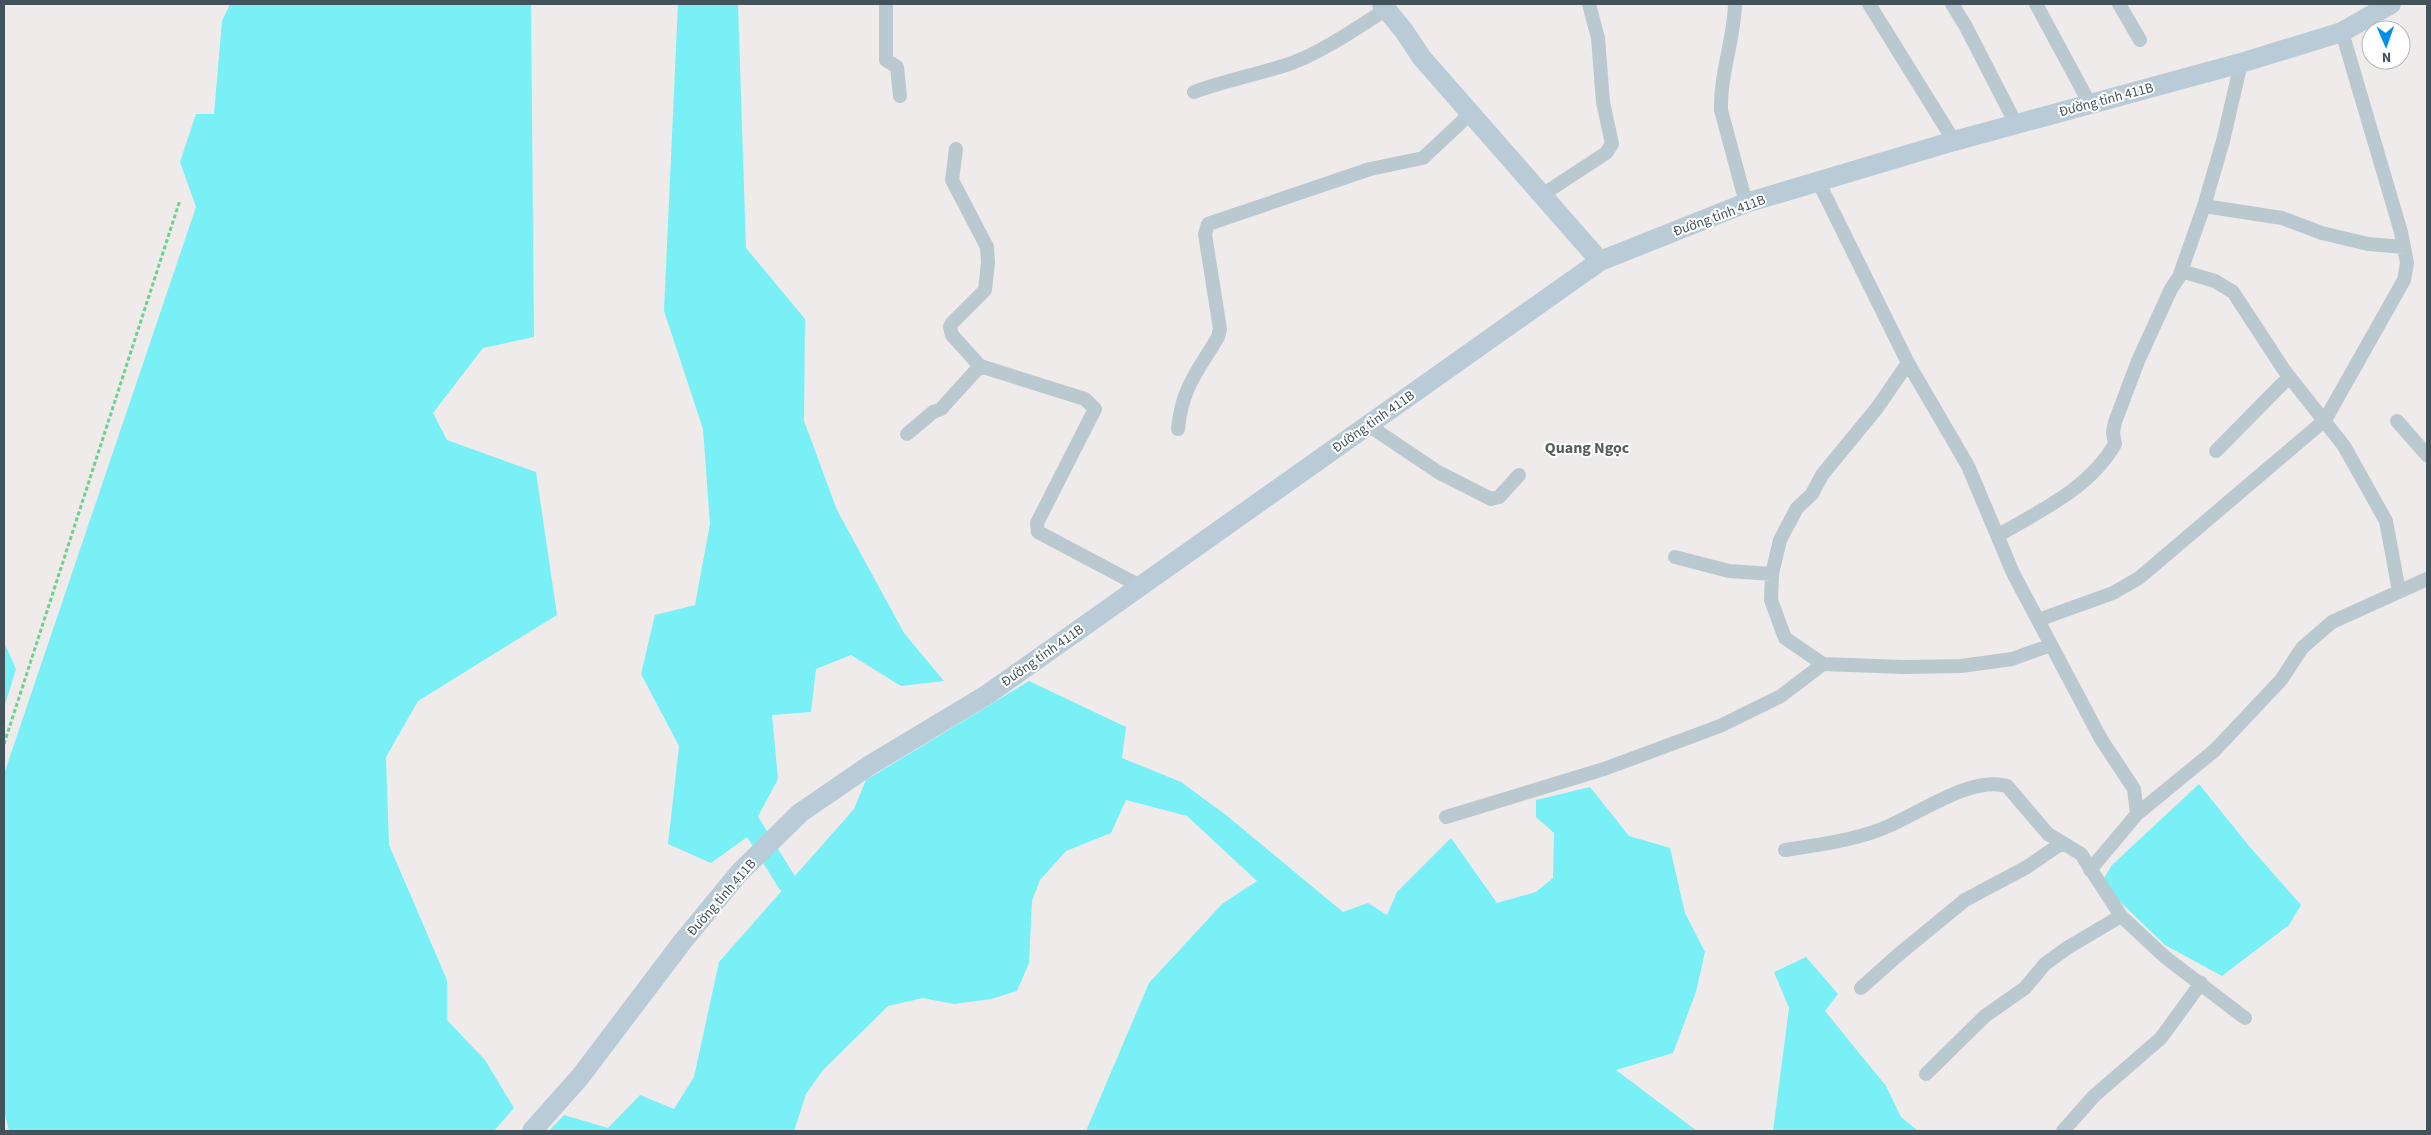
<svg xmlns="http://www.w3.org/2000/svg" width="2431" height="1135" viewBox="0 0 2431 1135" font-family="'Source Sans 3',sans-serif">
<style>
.water{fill:#79eff6}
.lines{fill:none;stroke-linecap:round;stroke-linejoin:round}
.canal{stroke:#79eff6;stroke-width:20}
.path{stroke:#66d58d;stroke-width:3;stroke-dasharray:4 2.5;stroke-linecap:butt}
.street{stroke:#bac9d0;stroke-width:14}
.secondary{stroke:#b9cbd6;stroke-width:20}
.labels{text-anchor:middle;stroke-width:4;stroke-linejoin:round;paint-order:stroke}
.street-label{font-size:14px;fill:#42535b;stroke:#fff}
.quarter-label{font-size:16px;font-weight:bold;fill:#575d61;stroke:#fff}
</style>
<rect width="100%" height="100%" fill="#efebeb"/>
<path class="water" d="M230,4h301l3,333 -51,11 -50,65 14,27 89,32 21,143 -139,86 -32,56 3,88 58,135v40l38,40 29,48 -20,23h-485l-5,-21v-336l192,-567 -16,-45 16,-48h18l8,-93z
M678,4h60l8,244 59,71 -1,102 33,89 67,123 40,48 -43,5 -50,-31 -35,14 -5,43 -39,3 6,64 -31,58 -36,26 -43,-19 11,-98 -38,-72 14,-59 40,-10 15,-81 -7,-95 -39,-118z
M4,642l12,27 -12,39z
M1029,681l97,46 -4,31 59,24 45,33 117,97 25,-9 19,12 10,-23 54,-54 46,65 39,-11 17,-14 1,-45 -18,-16v-17l54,-13 39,49 41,12 15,65 20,39 -9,40 -23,61 -57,17 81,61h-611l63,-148 73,-79 35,-23 -70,-65 -61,-16 -15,33 -45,18 -26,29 -8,21 -3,62 -12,28 -26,8 -37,5 -31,-6 -35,8 -65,64 -17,24 -12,37h-245l15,-16 44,13 32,-33 34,14 20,-32 25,-115 135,-153 12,-29z
M2199,784l50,62 52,59 -12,20 -67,51 -57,-31 -56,-54 -5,-13 8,-13z
M1806,957l32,37 -13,17 61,75 15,31 17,14h-145l16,-123 -15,-36z"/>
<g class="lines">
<path class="canal" d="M739,805l49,79"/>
<path class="path" d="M4,744l176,-544"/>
<path class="street" d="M886,4v56l11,7 3,29
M1735,4c-1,36 -15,70 -14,106l25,93
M1869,4l85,137
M1952,4l13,21 51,99
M2036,4l54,100
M2119,4l21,36
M1194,92c30,-11 60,-17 89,-26 33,-10 73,-37 102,-56
M956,149l-4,31 35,67 1,16 -3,27 -33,33 -2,4 2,8 28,31 105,33 10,10 -58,114 1,9 102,54
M1819,183l89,180 60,103 45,107 88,166 33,50 3,25
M1542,195l64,-42 6,-9 -9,-42 -5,-64 -9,-34
M2204,206l19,-65 18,-78
M2181,271l34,10 18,11 51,78 60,76 42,75 13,70
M1908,363l-31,45 -55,67 -10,19 -15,14 -17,32 -8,34 -1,26 14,38 38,26 81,3 57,-1 51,-7 39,-14
M2397,421l30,34
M1368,425l70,47 53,27 8,-2 20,-22
M1178,429c4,-42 20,-58 40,-92l2,-8 -15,-95 3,-10 162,-55 53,-11 47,-44
M907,434l26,-22 8,-3 39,-43
M2216,451l73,-74
M1999,535c42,-25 91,-47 116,-91l-2,-12 2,-10 23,-61 33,-72 8,-12 25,-71 78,12 40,15 46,11 36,3
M1675,557l54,14 43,3
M2038,620l75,-27 26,-15 186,-158 79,-140 3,-17 -6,-31 -59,-200
M1446,817l158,-48 116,-43 61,-30 42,-32
M1785,850c32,-5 64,-9 94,-20 36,-13 90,-55 128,-44l41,48 33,20 40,62 44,41 80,61
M2090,870l47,-56 78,-64 66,-70 21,-32 30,-26 95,-43
M1861,988l37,-33 67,-55 62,-33 35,-24
M1926,1074l59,-58 40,-28 20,-24 22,-16 54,-32
M2063,1131l31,-35 67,-58 40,-55"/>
<path class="secondary" d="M1382,4l22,27 18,27 178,203
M532,1131l48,-54 103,-136 56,-68 61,-60 70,-48 118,-71 612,-433 146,-58 208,-62 287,-78 101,-31 49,-28"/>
</g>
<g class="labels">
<g class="street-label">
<text transform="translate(2106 99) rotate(-15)" y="5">Đường tỉnh 411B</text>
<text transform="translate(1719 215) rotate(-20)" y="5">Đường tỉnh 411B</text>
<text transform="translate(1373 421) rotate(-35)" y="5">Đường tỉnh 411B</text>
<text transform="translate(1042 655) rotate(-35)" y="5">Đường tỉnh 411B</text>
<text transform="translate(721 897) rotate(-49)" y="5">Đường tỉnh 411B</text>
</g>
<g class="quarter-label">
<text x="1587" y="453">Quang Ngọc</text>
</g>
</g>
<rect width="2431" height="1135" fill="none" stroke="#42535b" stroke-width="10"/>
<g transform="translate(2386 45) rotate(178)"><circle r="24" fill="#ffffff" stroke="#b3babd"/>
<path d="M0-4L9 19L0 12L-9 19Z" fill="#038ff0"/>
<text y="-8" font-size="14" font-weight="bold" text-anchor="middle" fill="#42535b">N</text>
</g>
</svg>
